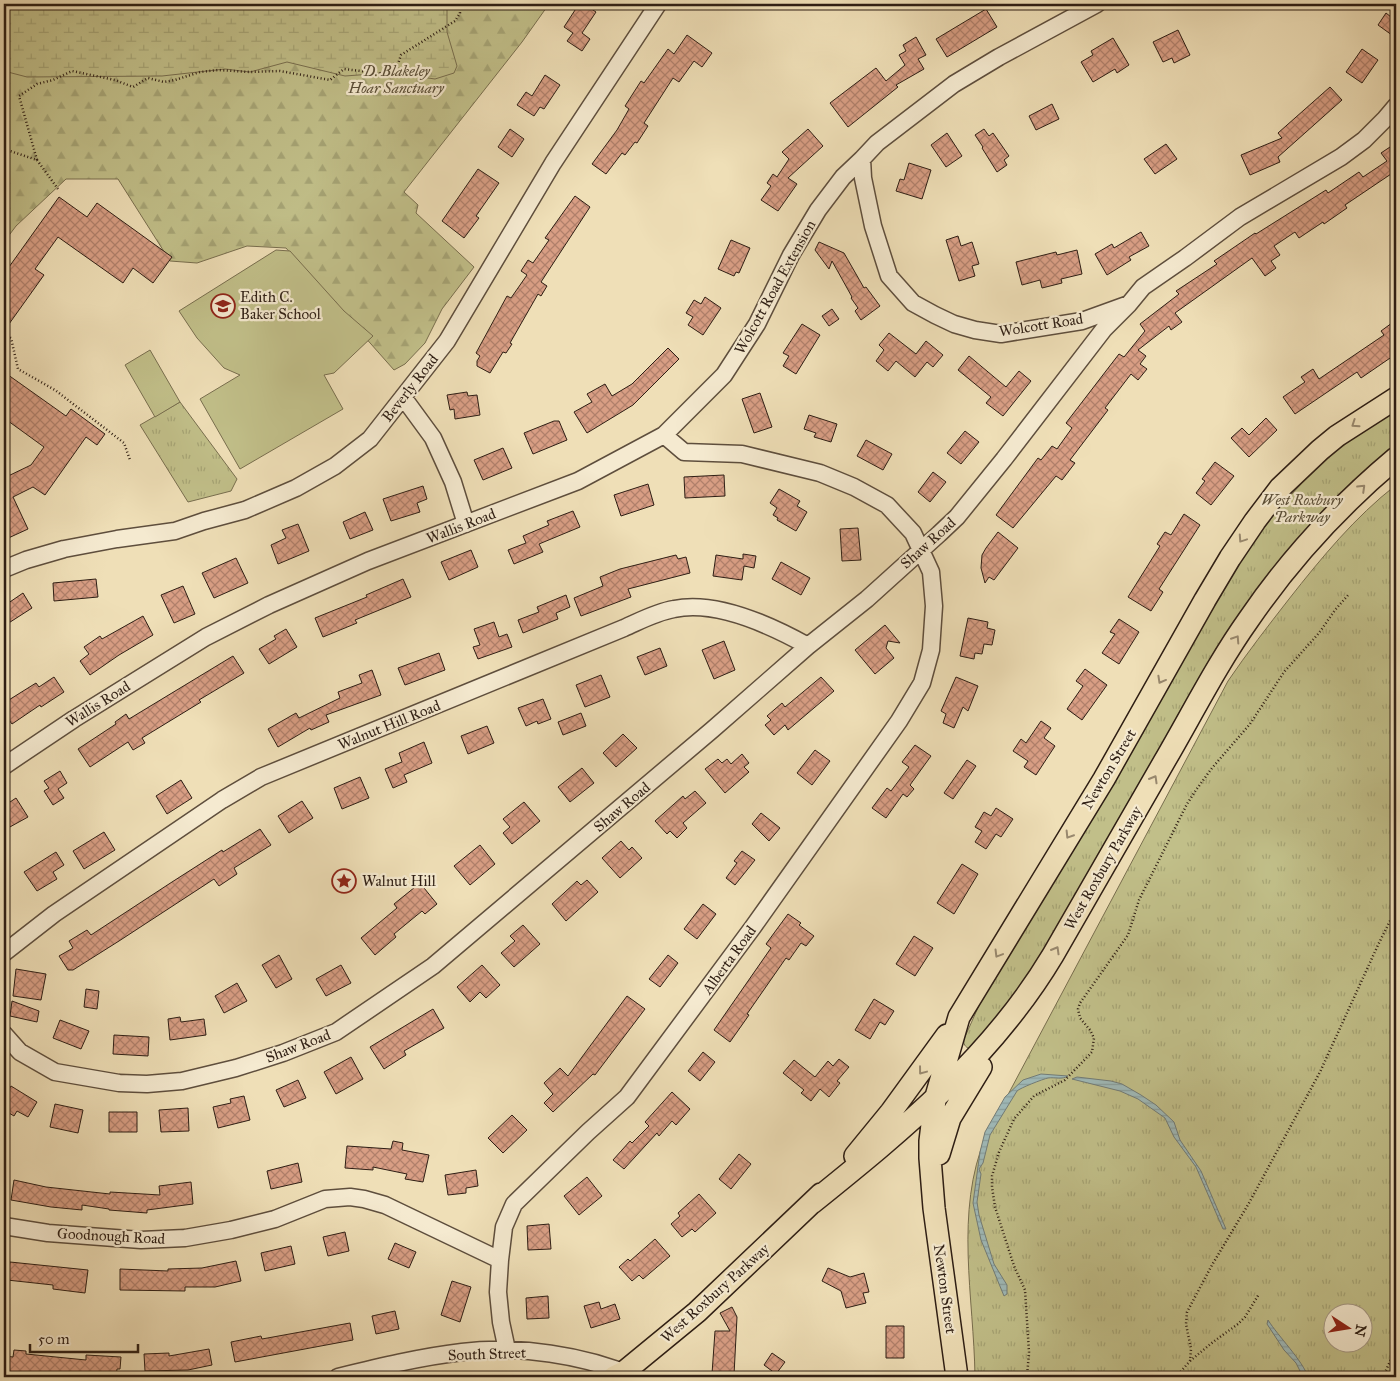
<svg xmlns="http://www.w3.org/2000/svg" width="1400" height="1381" viewBox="0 0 1400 1381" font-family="'IM FELL Great Primer',serif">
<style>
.grass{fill:url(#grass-tufts);stroke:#786e4e;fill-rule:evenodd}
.forest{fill:url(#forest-firs);stroke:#786e4e}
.wetland{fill:url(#wetland-marsh);stroke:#786e4e}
.garden{fill:#c1bf89;stroke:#786e4e}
.water{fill:url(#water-rules);stroke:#727c77}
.building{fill:url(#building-cross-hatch);stroke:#2e1e14}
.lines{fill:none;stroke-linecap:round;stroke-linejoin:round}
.minor-casing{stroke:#5e4e3d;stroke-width:19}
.major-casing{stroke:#2e1e14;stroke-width:24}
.path{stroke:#2e1e14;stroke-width:2.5;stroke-dasharray:1 2.5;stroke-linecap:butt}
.minor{stroke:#f5ead0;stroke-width:16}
.major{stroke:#efdfb7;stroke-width:21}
.oneway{stroke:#98886e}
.labels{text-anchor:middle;stroke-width:4.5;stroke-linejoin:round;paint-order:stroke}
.park-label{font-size:15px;font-style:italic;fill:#5a4e37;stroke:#f5ead0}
.street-label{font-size:15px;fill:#2e1e14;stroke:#f5ead0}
.poi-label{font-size:15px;fill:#2e1e14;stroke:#f5ead0;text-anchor:start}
</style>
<defs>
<pattern id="grass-tufts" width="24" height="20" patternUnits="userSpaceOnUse" patternTransform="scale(1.25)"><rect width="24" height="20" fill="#c1bf89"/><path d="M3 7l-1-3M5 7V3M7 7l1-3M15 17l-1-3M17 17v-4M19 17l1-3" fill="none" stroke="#a6a475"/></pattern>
<pattern id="forest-firs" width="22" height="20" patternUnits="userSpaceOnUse" patternTransform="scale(1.25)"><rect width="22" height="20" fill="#c1bf89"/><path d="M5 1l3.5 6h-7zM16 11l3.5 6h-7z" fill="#a6a475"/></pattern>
<pattern id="wetland-marsh" width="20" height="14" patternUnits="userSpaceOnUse" patternTransform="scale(1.25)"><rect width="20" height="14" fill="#c1bf89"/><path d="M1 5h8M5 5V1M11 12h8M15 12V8" fill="none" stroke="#a6a475"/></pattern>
<pattern id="water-rules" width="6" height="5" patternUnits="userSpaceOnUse" patternTransform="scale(1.25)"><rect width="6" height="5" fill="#9fbab9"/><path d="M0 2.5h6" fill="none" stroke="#899f9e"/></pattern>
<pattern id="building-cross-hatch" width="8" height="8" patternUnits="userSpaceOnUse" patternTransform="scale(1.25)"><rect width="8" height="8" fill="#d89e84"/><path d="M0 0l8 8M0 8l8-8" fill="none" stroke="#b0806b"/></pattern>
</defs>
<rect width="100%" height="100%" fill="#efdfb7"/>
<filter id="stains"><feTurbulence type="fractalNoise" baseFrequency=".004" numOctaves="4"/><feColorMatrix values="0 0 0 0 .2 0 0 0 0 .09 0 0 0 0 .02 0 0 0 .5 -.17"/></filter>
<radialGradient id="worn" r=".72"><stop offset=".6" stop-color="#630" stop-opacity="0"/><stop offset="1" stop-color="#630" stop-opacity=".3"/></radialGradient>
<path class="grass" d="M180,402l57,77 -6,12 -43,11 -48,-77z
M1396,406v40l-56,50 -311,483 -59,70c-5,-2 -7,-5 -6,-10l25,-56 230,-392 49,-71 45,-49 24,-22 26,-20z
M1396,485v892h-421c-1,-80 -21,-165 11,-241l242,-455c19,-28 40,-55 61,-82 33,-42 66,-82 107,-114zM1332,1314h30v30h-30z"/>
<path class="forest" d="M4,4h545l-27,38 -118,150 14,13 -2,8 58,54 -32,42 -17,34 -20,21 -11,6 -108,-122 -39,-2 -50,17 -27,-2 -52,-82h-52l-50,47 -12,16z"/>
<path class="wetland" d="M4,4h443v28l10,34 -3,7 -19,6 -48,-7 -15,2 -27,2 -58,-14 -37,10 -25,-3 -63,7 -135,1 -23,-6z"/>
<path class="garden" d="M276,250l14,1 54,60 29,25 -39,37 -10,2 19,34 -103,60 -40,-70 40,-24 -16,-7 -27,-30 -18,-27z
M150,350l30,52 -25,15 -30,-52z"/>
<path class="water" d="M1041,1074l27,2c-6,4 -13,1 -20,2 -5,1 -28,10 -31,13l-27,44 -7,28 -4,6 2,5 -4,28 2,13 15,49 13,21v9l-3,2 -23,-56 -8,-37 7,-51 5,-20 20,-35 18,-17z
M1077,1077l34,4 11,3 19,11 15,10 18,17 6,18 21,31 25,58h-3l-27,-62 -22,-30 -9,-19 -27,-19 -18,-8 -48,-12z
M1268,1320c10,16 35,41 40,57h-5l-7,-14 -12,-13 -17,-26z"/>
<path class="building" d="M579,4h5l12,8 -14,21 8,6 -8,12 -15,-10 6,-8 -9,-6z
M986,9l11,18 -50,30 -11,-18z
M1386,13l10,8v17l-18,-13z
M1178,30l12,25 -16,8 -2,-5 -9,4 -10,-20z
M687,35l25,18 -10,14 -8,-6 -15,21 -6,-4 -29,45 4,3 -11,17 -2,-1 -10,13 -3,-2 -16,21 -14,-10 25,-34 12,-21 -4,-3 16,-25 3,2 24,-34 6,5z
M916,37l10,18 -8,4 6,10 -28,16 2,2 -50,40 -18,-24 46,-35 10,13 19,-16 -6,-10 7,-4 -3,-6z
M1113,38l16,27 -12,8 -2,-4 -22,13 -12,-20 12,-7 -2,-4z
M1362,49l16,11 -16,23 -16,-11z
M545,75l15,10 -16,24 -4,-2 -6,9 -17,-11 9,-13 6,4z
M1330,87l12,13 -64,57 2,5 -30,13 -9,-20 41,-17 -4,-5z
M1052,104l7,15 -23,11 -7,-14z
M510,129l14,10 -12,18 -14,-10z
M808,129l15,17 -35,32 9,6 -19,27 -17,-11 10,-14 -4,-3 6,-9 4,3 12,-18 -7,-7z
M984,129l5,7 4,-3 16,23 -5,4 3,5 -10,7 -15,-24 1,-1 -8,-12z
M947,133l15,23 -16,11 -15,-22z
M1396,143v31l-2,-2 -49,33 2,3 -23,16 -1,-2 -24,16 -4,-6 -21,14 6,9 -9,6 5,7 -11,8 -13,-18 -77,55 7,9 -11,8 -2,-4 -31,24 8,6 -6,8 7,5 -9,11 -7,-6 -26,34 3,2 -38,50 5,3 -13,17 -6,-4 -43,52 -17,-13 42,-57 3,2 11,-14 5,3 15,-21 -6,-5 53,-69 5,3 21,-26 -5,-7 39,-30 -3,-3 41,-27 -3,-3 41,-28 1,1 70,-44 2,3 31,-21 4,5 24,-16 -6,-8z
M1166,144l11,15 -22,15 -11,-15z
M909,163l22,7 -9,29 -26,-8 4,-12 4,1z
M478,169l21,14 -23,33 3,2 -15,20 -22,-17z
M575,196l15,11 -49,75 6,4 -6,10 -3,-2 -28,49 2,1 -6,9 -3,-1 -13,21 -13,-7v-5l3,-5 -4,-3 31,-57 4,2 16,-23 -6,-4 7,-11 5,3 16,-23 -4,-2z
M59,197l28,20 10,-14 75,54 -19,26 -20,-15 -10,15 -65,-46 -23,32 9,6 -40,56v-57z
M1141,232l8,14 -20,11 2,3 -24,15 -12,-21 17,-10 2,4z
M958,236l3,10 11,-4 7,22 -7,2 3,10 -16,5 -13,-41z
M731,240l19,8 -11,25 -3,-1 -2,4 -16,-7z
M819,242l25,11 20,35 2,-1 14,19 -19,14 -6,-9 3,-3 -7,-10 1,-1 -20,-36 -3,8 -14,-19z
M1077,250l5,24 -21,5 1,4 -20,5 -2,-8 -18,5 -6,-23 40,-10 1,3z
M705,297l16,11 -18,27 -15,-10 5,-8 -7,-4 8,-13 7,4z
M832,309l7,10 -10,7 -7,-10z
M1396,320v34l-35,24 -4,-6 -62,42 -12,-17 22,-15 -4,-5 12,-8 6,10 65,-44 -3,-4z
M802,324l18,11 -24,39 -13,-8 6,-10 -6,-3z
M889,333l27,21 10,-13 17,14 -10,12 -6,-5 -12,15 -19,-16 -8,10 -12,-10 8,-11 -5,-5z
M668,348l11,11 -46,46 -46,28 -13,-21 18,-10 -5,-8 18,-10 7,12 20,-12z
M969,356l37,31 13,-16 12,10 -28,35 -17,-13 5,-6 -33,-27z
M4,372l62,44 5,-7 34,25 -8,11 -11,-8 -41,58 -12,-8 -20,10 15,32 -24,11v-62l27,-13 13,-18 -40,-29z
M467,392l1,4 9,-1 3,20 -25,4 -1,-10 -4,1 -3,-15z
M760,393l12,34 -18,6 -12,-34z
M809,415l28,9 -6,18 -17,-5 2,-4 -12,-4z
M1266,418l11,12 -28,27 -18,-19 11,-10 7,7z
M554,421h5l8,19 -34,14 -9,-21z
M965,431l14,11 -18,22 -14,-11z
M866,440l26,14 -9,16 -26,-14z
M503,448l9,20 -29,12 -9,-20z
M1215,462l19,14 -23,29 -15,-12 9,-12 -3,-2z
M933,472l13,10 -16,20 -12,-10z
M724,475l1,21 -40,2 -1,-21z
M648,484l6,21 -33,11 -7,-21z
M423,486l4,13 -10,4 3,9 -29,9 -8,-22z
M779,489l21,12 -3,5 10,6 -11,19 -19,-11 1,-2 -5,-3 4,-7 -7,-5z
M573,511l7,16 -41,17 4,8 -29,12 -6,-14 18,-7 -3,-7 26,-11 -2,-4z
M365,512l8,18 -23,9 -7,-17z
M1184,514l16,11 -41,64 4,3 -12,19 -23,-14 32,-51 -3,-2 8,-12 6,3z
M298,524l11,27 -31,13 -7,-19 15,-7 -4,-8z
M858,528l3,32 -19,1 -2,-32z
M998,532l20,16 -24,32 -5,-3 -4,6 -4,-15 1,-13 4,-7z
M471,550l7,17 -29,13 -8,-18z
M743,554l13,2 -2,12 -10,-2 -2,14 -29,-4 3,-21 27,4z
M676,555l2,4 8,-2 4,16 -62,16 3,8 -50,19 -7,-18 29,-12 -3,-9 20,-8z
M236,558l12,25 -34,15 -12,-25z
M781,562l29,16 -9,17 -29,-16z
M96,579l2,18 -44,4 -1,-18z
M403,579l8,18 -56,23 2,3 -34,14 -8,-19 52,-21 -1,-2z
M183,586l12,28 -21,9 -13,-28z
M23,593l9,15 -28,18v-20z
M566,595l4,12 -14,6 2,6 -35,14 -5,-13 21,-8 -2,-5z
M143,616l10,19 -34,20 -29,20 -10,-14 9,-7 -5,-7 16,-11 2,3z
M968,618l20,4 -1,6 8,2 -3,15 -8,-1 -2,10 -7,-1 -1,6 -14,-3z
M1119,619l20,13 -20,32 -17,-11 13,-19 -5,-2z
M494,622l5,15 8,-3 5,13 -34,12 -5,-12 7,-2 -6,-16z
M885,625l15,18 -12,-2 -2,7 8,10 -19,16 -20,-24z
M286,629l11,18 -28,17 -10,-15 17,-10 -2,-3z
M724,641l11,29 -21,9 -12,-29z
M660,648l7,18 -22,9 -8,-18z
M439,653l6,17 -40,15 -7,-17z
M233,656l11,17 -45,27 2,2 -59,36 3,5 -12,7 -5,-8 -38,25 -12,-18 38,-25 -1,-2 11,-8 3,5z
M1085,669l22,16 -25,35 -15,-11 16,-23 -7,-5z
M372,670l9,25 -55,20 3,7 -18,8 -1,-2 -32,19 -10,-18 28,-16 3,5 41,-20 -2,-6 24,-9 -3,-8z
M601,675l9,22 -25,10 -9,-22z
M54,677l10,15 -23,15 -1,-2 -28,19 -3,-4 -5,4v-21l32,-20 3,4z
M821,677l13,14 -46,39 -3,-5 -11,10 -9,-10 6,-5 -4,-4 15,-13 3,4z
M956,677l22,9 -10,25 -5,-4 -9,21 -11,-5 3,-9 -5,-3z
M543,699l8,20 -13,5 -1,-3 -11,5 -8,-18z
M581,713l5,13 -23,9 -5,-13z
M1041,721l10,7 -7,10 11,8 -19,29 -12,-8 4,-6 -15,-10 8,-12 5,4z
M487,726l7,17 -26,11 -7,-18z
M623,734l14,14 -21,19 -13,-14z
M424,742l8,21 -28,12 3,7 -14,6 -8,-19 17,-7 -3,-9z
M915,745l16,11 -21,29 4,4 -7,8 -4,-3 -17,24 -14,-10 15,-20 4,3 18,-24 -7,-5z
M815,750l15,11 -18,24 -15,-12z
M742,754l7,9 -5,4 5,5 -24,21 -20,-24 13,-10 4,4 5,-4 4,5z
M967,760l9,6 -23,33 -9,-6z
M582,768l12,15 -24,19 -12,-15z
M60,771l7,12 -9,6 6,9 -11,7 -9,-14 5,-3 -5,-7z
M360,777l9,21 -27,11 -8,-21z
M181,780l11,18 -25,16 -11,-18z
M695,791l11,12 -23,20 4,5 -10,10 -7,-7 -3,3 -12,-13 28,-25 2,3z
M16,798l12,19 -20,11 -4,-7v-15z
M302,801l11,17 -24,15 -11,-17z
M524,802l16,19 -28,23 -9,-11 7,-6 -7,-8z
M996,808l17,11 -12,18 -5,-3 -10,15 -11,-7 7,-11 -7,-4 9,-15 7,4z
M761,813l19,15 -11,13 -17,-17z
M260,829l11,16 -37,23 3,6 -18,12 -5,-7 -95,62 -46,29h-5l-9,-14 14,-8 -4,-7 18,-11 4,5 81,-53 50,-32 1,2z
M104,832l11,18 -31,19 -11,-18z
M621,841l8,9 3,-3 10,11 -22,20 -18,-20z
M480,845l15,19 -25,21 -16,-19z
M742,851l13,9 -20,25 -9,-7 11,-15 -3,-2z
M56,852l8,13 -11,7 4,7 -20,12 -13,-19z
M962,864l16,10 -24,40 -17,-11z
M587,880l11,12 -32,29 -14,-17 25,-23 4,4z
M420,883l17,21 -12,10 -3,-3 -28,23 2,3 -21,18 -14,-17 36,-30 -3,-4z
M703,904l13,10 -19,25 -13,-10z
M788,914l13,9 -2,2 15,11 -8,10 -5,-3 -12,17 -3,-2 -39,56 2,1 -19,27 -16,-12 57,-82 -5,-4z
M523,925l17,19 -26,23 -13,-14 14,-12 -5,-5z
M914,936l19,12 -18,28 -19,-12z
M279,955l13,24 -16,9 -14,-23z
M668,955l10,8 -18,24 -11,-8z
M341,965l10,18 -25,13 -10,-17z
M482,965l18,20 -14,13 -6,-6 -10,10 -13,-15z
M16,969l30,5 -5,26 -28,-4z
M237,983l10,18 -23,12 -9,-17z
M86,989l13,2 -2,18 -13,-2z
M627,996l18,13 -50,66 -2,-1 -40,38 -9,-9 9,-9 -9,-11 16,-15 8,8z
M874,999l20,12 -9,14 -5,-3 -10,17 -15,-9z
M12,1001l27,10 -2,11 -27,-6z
M433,1009l11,19 -40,23 2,4 -22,14 -14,-22z
M180,1017l1,5 23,-3 2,16 -36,5 -2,-21z
M60,1020l29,11 -8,18 -28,-11z
M114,1035l35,2 -1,19 -35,-2z
M703,1052l12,10 -15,19 -12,-10z
M351,1057l12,22 -27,15 -12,-22z
M839,1059l10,8 -12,14 3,2 -11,14 -9,-8 -9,12 -10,-8 3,-3 -21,-17 11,-13 21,17 13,-16 5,5z
M298,1080l8,18 -22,9 -8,-17z
M11,1086l26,16 -9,15 -11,-6 -3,5 -10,-6v-12z
M672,1092l18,17 -14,16 -4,-4 -13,15 -2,-3 -33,36 -11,-9 17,-19 2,2 17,-17 -4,-4z
M244,1096l6,24 -32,8 -5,-21 18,-4 -1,-4z
M55,1104l28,6 -5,23 -28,-6z
M188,1108l1,23 -28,1 -2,-22z
M109,1112h28v20h-28z
M512,1115l15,15 -24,23 -15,-15z
M393,1141l10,2 -1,7 27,5 -6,27 -18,-3 2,-5 -34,-7v3l-28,-2 2,-22 44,3z
M739,1154l12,10 -20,25 -12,-10z
M298,1163l4,19 -31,7 -4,-18z
M476,1170l2,16 -12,2v5l-18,2 -3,-20z
M587,1177l15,19 -23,19 -15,-19z
M14,1180l32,7 64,7v-2l50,3 -1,-9 32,-4 2,22 -46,6v3l-38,-3v-1l-27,-4v5l-31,-3 -40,-7z
M699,1194l17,19 -21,19 -3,-3 -10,8 -11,-13 9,-8 -2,-3z
M549,1224l2,25 -23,1 -1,-24z
M345,1232l4,19 -21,5 -5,-19z
M655,1239l15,17 -27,23 -4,-4 -7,6 -13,-14 9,-8 2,2z
M395,1243l21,9 -7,16 -21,-9z
M291,1246l4,18 -30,7 -4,-18z
M236,1261l5,20 -26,6h-30v4l-65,-1v-21l48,2v-2l34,-1z
M10,1262l78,8 -3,23 -32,-4v-4l-46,-5z
M828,1268l22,9 14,-4 5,19 -6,1 3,10 -20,5 -5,-17 -19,-10z
M452,1281l19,6 -11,35 -19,-7z
M548,1296l1,22 -22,1 -1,-21z
M599,1302l2,7 14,-5 5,15 -29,9 -7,-22z
M732,1307l5,10 -3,58 -22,-1 3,-43h15l-10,-18z
M395,1311l4,18 -23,5 -4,-18z
M350,1323l3,17 -118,22 -4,-20 30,-6 1,3z
M886,1326h18v32h-18z
M209,1349l3,16 -24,5 -43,1 -1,-17 25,-1v3z
M14,1350l12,1v3l60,6v-5l35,2 -1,12h-3l-1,8h-48l-44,-4v4l-20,-1v-20l9,1z
M772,1353l13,9 -9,12 -12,-9z"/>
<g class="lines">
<g class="minor-casing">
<path id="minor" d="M1097,4l-98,53 -45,27 -77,59 -15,16 1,19 10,48 16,50 24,27 22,12 19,9 21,6 26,4 81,-13 47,-17 14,-17 42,-29 55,-41 101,-60 23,-17 21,-21 11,-13
M403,397l30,41 20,44 13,42
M664,435l60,-60 33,-51 34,-69 27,-45 25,-33 19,-18
M4,569l22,-9 38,-11 53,-10 58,-8 29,-10 41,-11 51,-22 39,-22 35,-27 77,-98 106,-178 105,-159
M4,766l70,-47 132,-82 63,-32 99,-44 210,-80 86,-46 20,17 58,2 78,19 34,14 33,18 26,28 18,39 3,34 -3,44 -9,33 -23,38 -146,206 -126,170 -39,35 -74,72 -10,23 -4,33 -2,32 3,30 6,28
M4,953l50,-39 168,-114 39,-23 363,-149c16,-7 32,-16 50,-19 42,-9 98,17 134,37
M4,1034l16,18 35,20 64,11 28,1 35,-3 54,-13 47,-15 53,-21 97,-66 279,-236 96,-84 59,-47 72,-65 18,-17 47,-58 100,-130 25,-25
M4,1226l44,7 93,7 44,-2 46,-8 44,-11 50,-20 25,-2 14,2 21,6 115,55
M338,1377c41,-10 82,-20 124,-25 55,-7 123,3 173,25"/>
</g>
<g class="major-casing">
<path id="major" d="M939,1154l11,-36 31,-51
M855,1156l36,-44 56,-77
M812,1203c92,-74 180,-146 241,-248 37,-64 74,-129 111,-193 28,-48 53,-98 85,-143 41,-60 91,-114 147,-161
M614,1377l10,-5 73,-60 124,-118
M957,1377l-23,-169 -4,-50v-17l5,-41 24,-83 145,-238 101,-179 25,-42 25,-37 25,-33 40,-38 17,-14 59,-38"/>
</g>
<path class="path" d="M4,149l33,11 -18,-64 18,-12 16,-4 19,-9 43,9 18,7 15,-9 16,4 11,-2 25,-8 18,-2 32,2 30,-1 50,9 14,-11 42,5 12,-10 3,-9 54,-34 5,-8 -1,-9
M37,160l21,29
M4,334l7,4 7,31 37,21 69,53 6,17
M1190,1361l23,-19 25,-18 7,-7 14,-23
M1027,1377l2,-25 -4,-62 -11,-24 -19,-59 -3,-20v-11l7,-24 15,-33 20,-23 31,-16 27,-28 2,-14 -4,-8 -10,-12 -2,-9 2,-6 48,-68 11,-35 48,-96 9,-14 16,-22 38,-44 34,-52 35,-39 16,-23 14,-16
M1176,1377l14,-16 1,-12 -5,-25 1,-12 25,-47 37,-62 71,-131 58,-127 18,-36
M1383,1377l13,-29"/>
<use href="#minor" class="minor"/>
<use href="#major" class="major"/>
</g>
<defs><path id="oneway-chevron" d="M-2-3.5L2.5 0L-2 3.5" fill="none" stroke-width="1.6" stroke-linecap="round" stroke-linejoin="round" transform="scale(1.25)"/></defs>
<g class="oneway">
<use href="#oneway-chevron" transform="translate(1355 424) rotate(146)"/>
<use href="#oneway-chevron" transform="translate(1362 488) rotate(-44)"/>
<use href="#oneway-chevron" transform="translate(1242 539) rotate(124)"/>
<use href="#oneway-chevron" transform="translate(1236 639) rotate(-57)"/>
<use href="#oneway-chevron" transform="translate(1161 680) rotate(119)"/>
<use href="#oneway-chevron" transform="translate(1154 779) rotate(-60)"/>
<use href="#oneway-chevron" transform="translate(1069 835) rotate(122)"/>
<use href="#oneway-chevron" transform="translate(1056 950) rotate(-60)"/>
<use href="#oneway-chevron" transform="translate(998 954) rotate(121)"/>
<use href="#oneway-chevron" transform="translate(922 1071) rotate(127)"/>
</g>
<defs>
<g id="school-ring" transform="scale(1.25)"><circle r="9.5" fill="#f5ead0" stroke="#8f2418" stroke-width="1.5"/><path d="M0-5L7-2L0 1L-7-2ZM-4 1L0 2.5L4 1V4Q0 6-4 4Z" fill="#8f2418"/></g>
<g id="sight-ring" transform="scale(1.25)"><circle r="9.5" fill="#f5ead0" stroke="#8f2418" stroke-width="1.5"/><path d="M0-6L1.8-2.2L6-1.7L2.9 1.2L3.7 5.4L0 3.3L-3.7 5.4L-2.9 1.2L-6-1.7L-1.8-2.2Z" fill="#8f2418"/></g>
</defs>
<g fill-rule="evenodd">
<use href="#school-ring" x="223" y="306"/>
<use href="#sight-ring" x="344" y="881"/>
</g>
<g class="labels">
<g class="park-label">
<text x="396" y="76">D. Blakeley<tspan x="396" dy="17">Hoar Sanctuary</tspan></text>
<text x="1302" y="505">West Roxbury<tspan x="1302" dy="17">Parkway</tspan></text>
</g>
<g class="street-label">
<text transform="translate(775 287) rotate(-61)" y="5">Wolcott Road Extension</text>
<text transform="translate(1041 325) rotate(-9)" y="5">Wolcott Road</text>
<text transform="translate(410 388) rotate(-52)" y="5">Beverly Road</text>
<text transform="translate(461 526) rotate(-21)" y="5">Wallis Road</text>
<text transform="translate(928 543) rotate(-42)" y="5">Shaw Road</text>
<text transform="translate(98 704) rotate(-32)" y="5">Wallis Road</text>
<text transform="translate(389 725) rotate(-22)" y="5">Walnut Hill Road</text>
<text transform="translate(1109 769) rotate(-59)" y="5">Newton Street</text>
<text transform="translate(622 807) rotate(-40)" y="5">Shaw Road</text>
<text transform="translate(1103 868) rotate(-60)" y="5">West Roxbury Parkway</text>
<text transform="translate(729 960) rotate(-54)" y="5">Alberta Road</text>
<text transform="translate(298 1046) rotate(-21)" y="5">Shaw Road</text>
<text transform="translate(111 1236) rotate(3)" y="5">Goodnough Road</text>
<text transform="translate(945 1289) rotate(82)" y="5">Newton Street</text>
<text transform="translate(715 1293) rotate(-42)" y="5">West Roxbury Parkway</text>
<text transform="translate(487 1354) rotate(-2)" y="5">South Street</text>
</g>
<g class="poi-label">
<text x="240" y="302">Edith C.<tspan x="240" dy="17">Baker School</tspan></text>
<text x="362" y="886">Walnut Hill</text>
</g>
</g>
<rect width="1400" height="1381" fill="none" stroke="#efdfb7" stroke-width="20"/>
<rect x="5" y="5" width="1390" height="1371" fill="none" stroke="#2e1e14" stroke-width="2.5"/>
<rect x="10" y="10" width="1380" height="1361" fill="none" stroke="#2e1e14"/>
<g transform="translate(1348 1328) rotate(102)"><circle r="24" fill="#f5ead0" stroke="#a59885"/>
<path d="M0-4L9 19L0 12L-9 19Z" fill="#8f2418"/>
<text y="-8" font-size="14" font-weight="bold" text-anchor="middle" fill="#2e1e14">N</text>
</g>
<path d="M30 1344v8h108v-8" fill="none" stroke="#2e1e14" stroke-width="2.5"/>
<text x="38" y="1344" font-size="15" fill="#2e1e14" stroke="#f5ead0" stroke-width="4" paint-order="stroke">50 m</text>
<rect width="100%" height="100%" filter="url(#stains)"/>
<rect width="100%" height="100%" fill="url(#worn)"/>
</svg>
